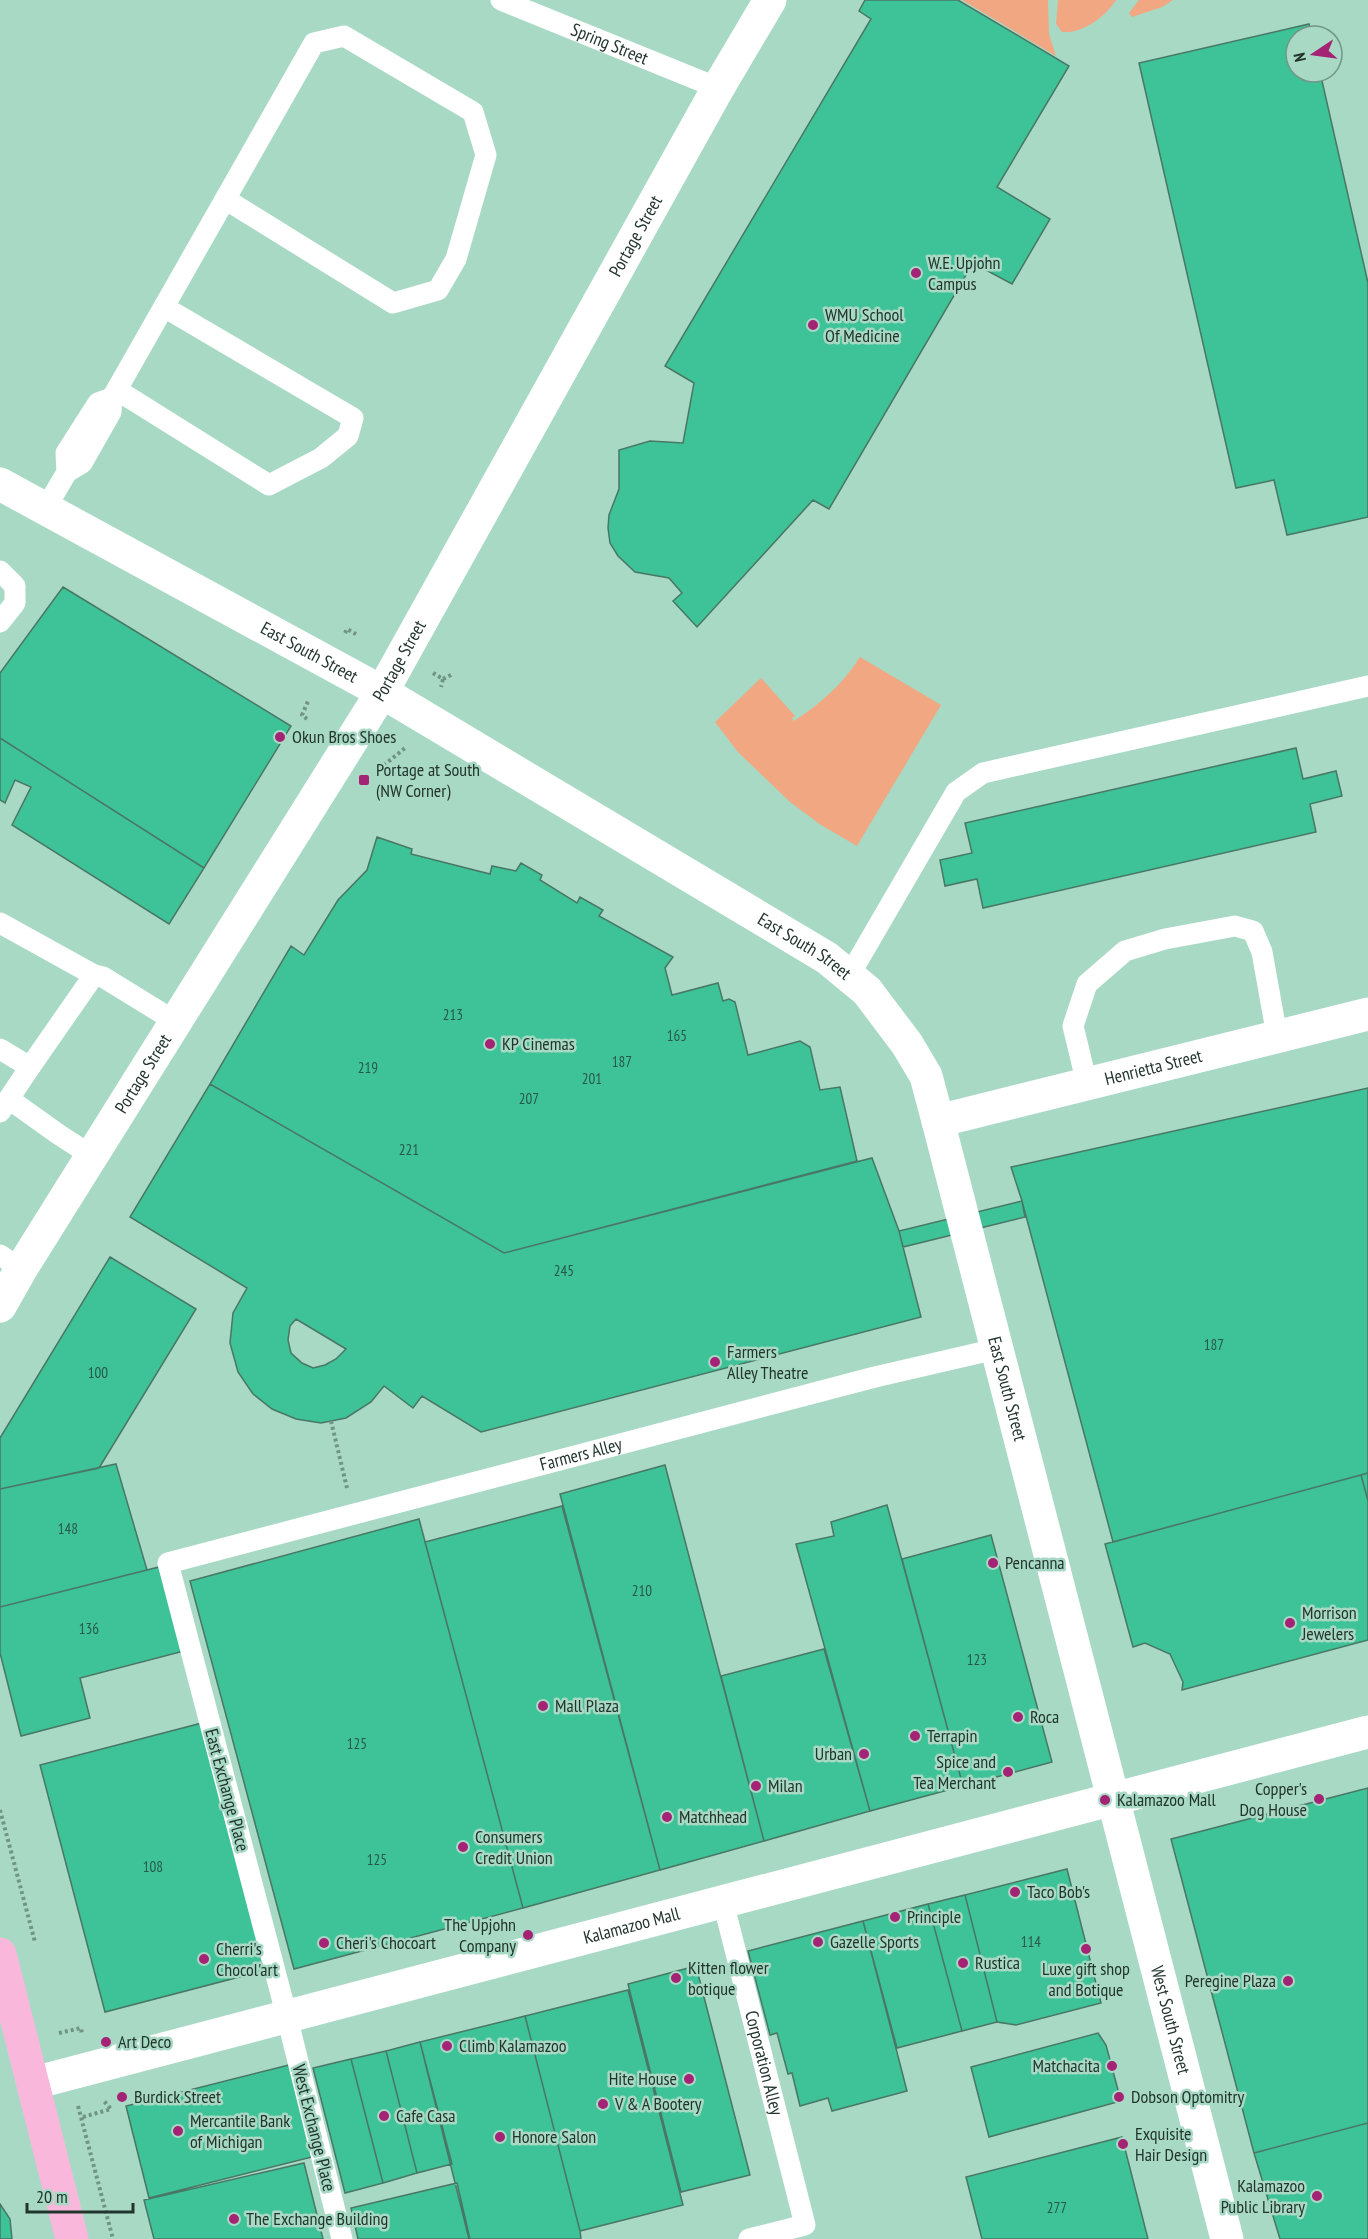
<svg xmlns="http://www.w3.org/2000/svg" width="1368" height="2239" viewBox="0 0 1368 2239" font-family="'PT Sans Narrow',sans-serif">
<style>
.green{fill:#f1a781}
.building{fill:#3ec298;stroke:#497765;stroke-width:1.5;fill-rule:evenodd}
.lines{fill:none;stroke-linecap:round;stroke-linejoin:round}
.path{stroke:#709485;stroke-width:4;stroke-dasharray:3 3;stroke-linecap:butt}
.service{stroke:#fff;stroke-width:21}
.minor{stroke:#fff;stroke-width:33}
.tertiary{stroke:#fff;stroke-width:33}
.primary{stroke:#f9b8db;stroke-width:33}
.poi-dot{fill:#a42374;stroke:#a8d9c5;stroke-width:2}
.labels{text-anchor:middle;stroke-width:5;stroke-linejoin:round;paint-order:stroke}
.number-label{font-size:15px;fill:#295848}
.street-label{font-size:18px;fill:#22352d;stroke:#a8d9c5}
.poi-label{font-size:18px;fill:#22352d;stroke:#a8d9c5;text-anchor:start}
</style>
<rect width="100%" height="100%" fill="#a8d9c5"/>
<path class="green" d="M962,0h86l1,34 7,22z
M1058,0h58c-10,16 -33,34 -54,32l-6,-8z
M1139,0h34l-11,7 -30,10 -3,-4z
M860,657l81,48 -84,141 -36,-21 -31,-23 -52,-50 -23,-30 46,-44 34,38 -3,2 2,3c26,-17 49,-37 66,-64z"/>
<path class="building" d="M865,0h93l111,66 -72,121 53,32 -38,65 -39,-21 -144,246 -16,-9 -116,127 -24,-26 9,-8 -13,-15 -34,-6 -17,-16 -8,-13 -2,-15 1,-13 10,-26v-39l31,-9 33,2 11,-60 -29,-17 206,-347 -12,-8z
M1309,24l3,12h-16v36h24l48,211v234l-81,18 -13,-55 -38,8 -97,-425z
M63,587l228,139 -87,142 -204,-130v-65z
M0,738l204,130 -35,56 -157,-99 19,-38 -16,-7 -10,23 -5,-3z
M1296,748l7,31 33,-8 6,25 -32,8 6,28 -333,76 -6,-29 -32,7 -5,-26 32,-7 -7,-30z
M377,837l35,12 -1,5 79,20 2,-8 24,5 5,-8 21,12 -2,5 37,23 3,-6 23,13 -4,6 74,41 -8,11 7,27 46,-12 5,18 6,-2 6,3 13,53 52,-14 10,6 10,43 20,-3 17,74 -353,92 -294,-169 81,-138 13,9 34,-55 29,-30z
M210,1084l294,169 368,-95 27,73 22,86 -440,115 -59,-36 -9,12 -29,-22 -13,16 -25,16 -25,5 -25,-4 -24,-10 -19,-15 -15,-22 -8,-29 3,-30 14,-25 -117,-71zM296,1319l50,30 -10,10 -11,6 -12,3 -11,-5 -11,-10 -3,-13 2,-14z
M1368,1088v385l-255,69 -91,-341 -11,-34z
M1022,1201l3,16 -122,30 -4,-16z
M110,1257l86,52 -97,159 -99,21v-51z
M116,1464l31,106 -147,37v-118z
M665,1465l99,376 -104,29 -100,-376z
M1368,1473v28l-7,-26z
M1361,1475l7,26v139l-186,50 1,-8 -13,-28 -25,-11 -12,4 -28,-103z
M887,1505l76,281 -93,25 -74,-267 38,-8 -3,-14z
M562,1506l98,364 -137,38 -98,-366z
M419,1519l104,389 -229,61 -104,-388z
M991,1535l61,227 -89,24 -61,-227z
M163,1566l21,85 -104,27 10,40 -69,18 -21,-83v-46z
M824,1649l46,162 -106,30 -43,-165z
M202,1723l64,247 -161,42 -65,-247z
M1368,1788v335l-114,30 -83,-314z
M1067,1869l34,134 -85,22 -19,-3 -32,-127z
M965,1895l32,127 -35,9 -34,-127z
M928,1904l34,127 -65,17 -34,-127z
M863,1921l44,170 -75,20 -4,-13 -28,8 -8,-33 -4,1 -11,-41 -7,2 -22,-84z
M696,1966l54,209 -69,17 -53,-208z
M628,1990l55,215 -103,26 -55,-215z
M525,2016l55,215 1,8h-112l-49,-197z
M1098,2033l8,12 15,56 -132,36 -18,-70z
M420,2042l32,122 -35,9 -31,-122z
M386,2051l31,122 -34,10 -32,-124z
M351,2059l32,124 -38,10 -32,-125z
M293,2064l23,92 -167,42 -23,-92z
M1368,2123v116h-88l-26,-86z
M1122,2137l26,102h-166l-16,-62z
M304,2163l19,76h-169l-10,-39z
M457,2183l13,56h-112l-7,-31z
M0,2204l10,15 2,20h-12z"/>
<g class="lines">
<path class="path" d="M345,633l2,-4 9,5
M433,673l10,6 -2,8
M443,679l10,-5
M307,719l-5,-4 7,-16
M379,763l4,3 22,-18
M331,1421l16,67
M0,1810l35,132
M59,2033l22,-5 1,7
M78,2106l35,133
M83,2117l28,-8 -8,-9"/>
<g class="service">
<path id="s1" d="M501,0l217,88"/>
<path d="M117,390l152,95 52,-27 27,-22 5,-18 -189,-111"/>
<path d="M112,398l202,-355 30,-7 129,76 13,43 -30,104 -18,31 -45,13 -168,-104"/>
<path d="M112,398l-1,14 -29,51 -15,9 -1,-19 32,-50z"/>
<path d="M45,509l22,-37"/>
<path d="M0,571l15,15v17l-15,19"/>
<path d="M0,923l94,52"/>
<path d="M849,976l107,-184 27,-19 385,-87"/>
<path d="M0,1049l30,18 -30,45"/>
<path d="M30,1067l64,-92 9,2 73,45"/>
<path d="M1087,1084l-14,-58 14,-42 38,-33 40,-12 70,-13 18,5 9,21 15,84"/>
<path d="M9,1099l49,35 34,22"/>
<path d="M0,1255l21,14"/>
<path id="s2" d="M723,1902l82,323 -56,14"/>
<path id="s3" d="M342,2239l-55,-222 -119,-454 707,-186 121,-28"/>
</g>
<g class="minor">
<path id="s4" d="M0,484l382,208 445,266 40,33 40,53 19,32 12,45 289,1118"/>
<path id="s5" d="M938,1121l430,-107"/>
<path id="s6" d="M34,2083l1334,-351"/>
</g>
<path class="tertiary" id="s7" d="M0,1306l21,-37 361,-577 336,-604 52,-88"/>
<path class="primary" d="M0,1954l72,285"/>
</g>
<g class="poi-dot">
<circle cx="916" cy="273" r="6"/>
<circle cx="813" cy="325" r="6"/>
<circle cx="280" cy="737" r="6"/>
<rect x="358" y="774" width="12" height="12" rx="3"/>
<circle cx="490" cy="1044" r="6"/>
<circle cx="715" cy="1362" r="6"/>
<circle cx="993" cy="1563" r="6"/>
<circle cx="1290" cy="1623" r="6"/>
<circle cx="543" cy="1706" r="6"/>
<circle cx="1018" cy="1717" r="6"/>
<circle cx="915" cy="1736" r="6"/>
<circle cx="864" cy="1754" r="6"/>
<circle cx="1008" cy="1772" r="6"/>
<circle cx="756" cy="1786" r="6"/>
<circle cx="1319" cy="1799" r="6"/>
<circle cx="1105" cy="1800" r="6"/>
<circle cx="667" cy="1817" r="6"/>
<circle cx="463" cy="1847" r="6"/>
<circle cx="1015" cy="1892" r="6"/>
<circle cx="895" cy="1917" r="6"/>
<circle cx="528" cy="1935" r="6"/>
<circle cx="818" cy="1942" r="6"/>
<circle cx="324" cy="1943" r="6"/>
<circle cx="1086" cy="1949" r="6"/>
<circle cx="204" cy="1959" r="6"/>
<circle cx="963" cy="1963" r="6"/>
<circle cx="676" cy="1978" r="6"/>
<circle cx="1288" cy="1981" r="6"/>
<circle cx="106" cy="2042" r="6"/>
<circle cx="447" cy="2046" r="6"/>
<circle cx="1112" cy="2066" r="6"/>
<circle cx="689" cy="2079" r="6"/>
<circle cx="122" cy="2097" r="6"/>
<circle cx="1119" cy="2097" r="6"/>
<circle cx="603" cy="2104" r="6"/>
<circle cx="384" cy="2116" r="6"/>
<circle cx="178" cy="2131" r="6"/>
<circle cx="500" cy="2137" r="6"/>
<circle cx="1123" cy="2144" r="6"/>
<circle cx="1317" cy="2196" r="6"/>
<circle cx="234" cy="2219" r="6"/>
</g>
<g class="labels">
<g class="number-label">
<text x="453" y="1020">213</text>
<text x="677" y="1041">165</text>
<text x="622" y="1067">187</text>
<text x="368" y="1073">219</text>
<text x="592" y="1084">201</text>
<text x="529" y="1104">207</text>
<text x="409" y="1155">221</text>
<text x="564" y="1276">245</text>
<text x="1214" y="1350">187</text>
<text x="98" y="1378">100</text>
<text x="68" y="1534">148</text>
<text x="642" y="1596">210</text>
<text x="89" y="1634">136</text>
<text x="977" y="1665">123</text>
<text x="357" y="1749">125</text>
<text x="377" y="1865">125</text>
<text x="153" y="1872">108</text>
<text x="1031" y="1947">114</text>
<text x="1057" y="2213">277</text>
</g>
<g class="street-label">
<text dy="6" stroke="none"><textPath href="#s1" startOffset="117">Spring Street</textPath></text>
<text dy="6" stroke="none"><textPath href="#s7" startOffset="1245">Portage Street</textPath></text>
<text dy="6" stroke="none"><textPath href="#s4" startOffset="352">East South Street</textPath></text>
<text dy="6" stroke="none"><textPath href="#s7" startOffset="759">Portage Street</textPath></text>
<text dy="6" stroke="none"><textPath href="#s4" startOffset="928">East South Street</textPath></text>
<text dy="6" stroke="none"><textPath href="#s5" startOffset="222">Henrietta Street</textPath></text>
<text dy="6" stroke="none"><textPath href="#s7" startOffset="273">Portage Street</textPath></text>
<text dy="6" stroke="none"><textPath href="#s4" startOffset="1432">East South Street</textPath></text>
<text dy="6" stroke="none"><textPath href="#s3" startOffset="1125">Farmers Alley</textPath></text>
<text transform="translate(227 1790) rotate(75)" y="6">East Exchange Place</text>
<text dy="6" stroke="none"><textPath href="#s6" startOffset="618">Kalamazoo Mall</textPath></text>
<text dy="6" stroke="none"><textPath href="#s4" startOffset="2084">West South Street</textPath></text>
<text dy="6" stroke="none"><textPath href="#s2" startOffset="166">Corporation Alley</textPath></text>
<text transform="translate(314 2128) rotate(76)" y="6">West Exchange Place</text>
</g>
<g class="poi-label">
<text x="928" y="269">W.E. Upjohn<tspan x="928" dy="21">Campus</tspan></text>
<text x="825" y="321">WMU School<tspan x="825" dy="21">Of Medicine</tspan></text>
<text x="292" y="743">Okun Bros Shoes</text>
<text x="376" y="776">Portage at South<tspan x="376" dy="21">(NW Corner)</tspan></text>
<text x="502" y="1050">KP Cinemas</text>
<text x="727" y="1358">Farmers<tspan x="727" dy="21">Alley Theatre</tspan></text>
<text x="1005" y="1569">Pencanna</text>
<text x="1302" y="1619">Morrison<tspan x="1302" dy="21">Jewelers</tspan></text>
<text x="555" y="1712">Mall Plaza</text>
<text x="1030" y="1723">Roca</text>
<text x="927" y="1742">Terrapin</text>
<text x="852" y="1760" text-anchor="end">Urban</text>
<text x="996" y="1768" text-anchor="end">Spice and<tspan x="996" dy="21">Tea Merchant</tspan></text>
<text x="768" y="1792">Milan</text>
<text x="1307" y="1795" text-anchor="end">Copper's<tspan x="1307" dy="21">Dog House</tspan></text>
<text x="1117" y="1806">Kalamazoo Mall</text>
<text x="679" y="1823">Matchhead</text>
<text x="475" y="1843">Consumers<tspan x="475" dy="21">Credit Union</tspan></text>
<text x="1027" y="1898">Taco Bob's</text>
<text x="907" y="1923">Principle</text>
<text x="516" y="1931" text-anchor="end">The Upjohn<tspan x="516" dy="21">Company</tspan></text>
<text x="830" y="1948">Gazelle Sports</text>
<text x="336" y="1949">Cheri's Chocoart</text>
<text x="216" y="1955">Cherri's<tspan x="216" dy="21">Chocol'art</tspan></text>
<text x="975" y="1969">Rustica</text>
<text x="688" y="1974">Kitten flower<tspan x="688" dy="21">botique</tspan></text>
<text x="1086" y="1975" text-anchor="middle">Luxe gift shop<tspan x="1086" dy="21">and Botique</tspan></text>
<text x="1276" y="1987" text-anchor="end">Peregine Plaza</text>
<text x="118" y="2048">Art Deco</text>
<text x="459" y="2052">Climb Kalamazoo</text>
<text x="1100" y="2072" text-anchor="end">Matchacita</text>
<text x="677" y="2085" text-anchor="end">Hite House</text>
<text x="134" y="2103">Burdick Street</text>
<text x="1131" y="2103">Dobson Optomitry</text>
<text x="615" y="2110">V &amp; A Bootery</text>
<text x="396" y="2122">Cafe Casa</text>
<text x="190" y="2127">Mercantile Bank<tspan x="190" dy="21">of Michigan</tspan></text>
<text x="1135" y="2140">Exquisite<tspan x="1135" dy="21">Hair Design</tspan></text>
<text x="512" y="2143">Honore Salon</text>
<text x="1305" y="2192" text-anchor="end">Kalamazoo<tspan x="1305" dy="21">Public Library</tspan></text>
<text x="246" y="2225">The Exchange Building</text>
</g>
</g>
<g transform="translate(1314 54) rotate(257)"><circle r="28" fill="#a8d9c5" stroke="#729788" stroke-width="1.5"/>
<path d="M0-4.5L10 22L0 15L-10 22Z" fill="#a42374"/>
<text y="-9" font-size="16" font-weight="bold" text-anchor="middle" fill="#22352d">N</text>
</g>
<path d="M27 2203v9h106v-9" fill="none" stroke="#22352d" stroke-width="3"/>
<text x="36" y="2203" font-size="18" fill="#22352d" stroke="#a8d9c5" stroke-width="4.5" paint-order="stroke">20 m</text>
</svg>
